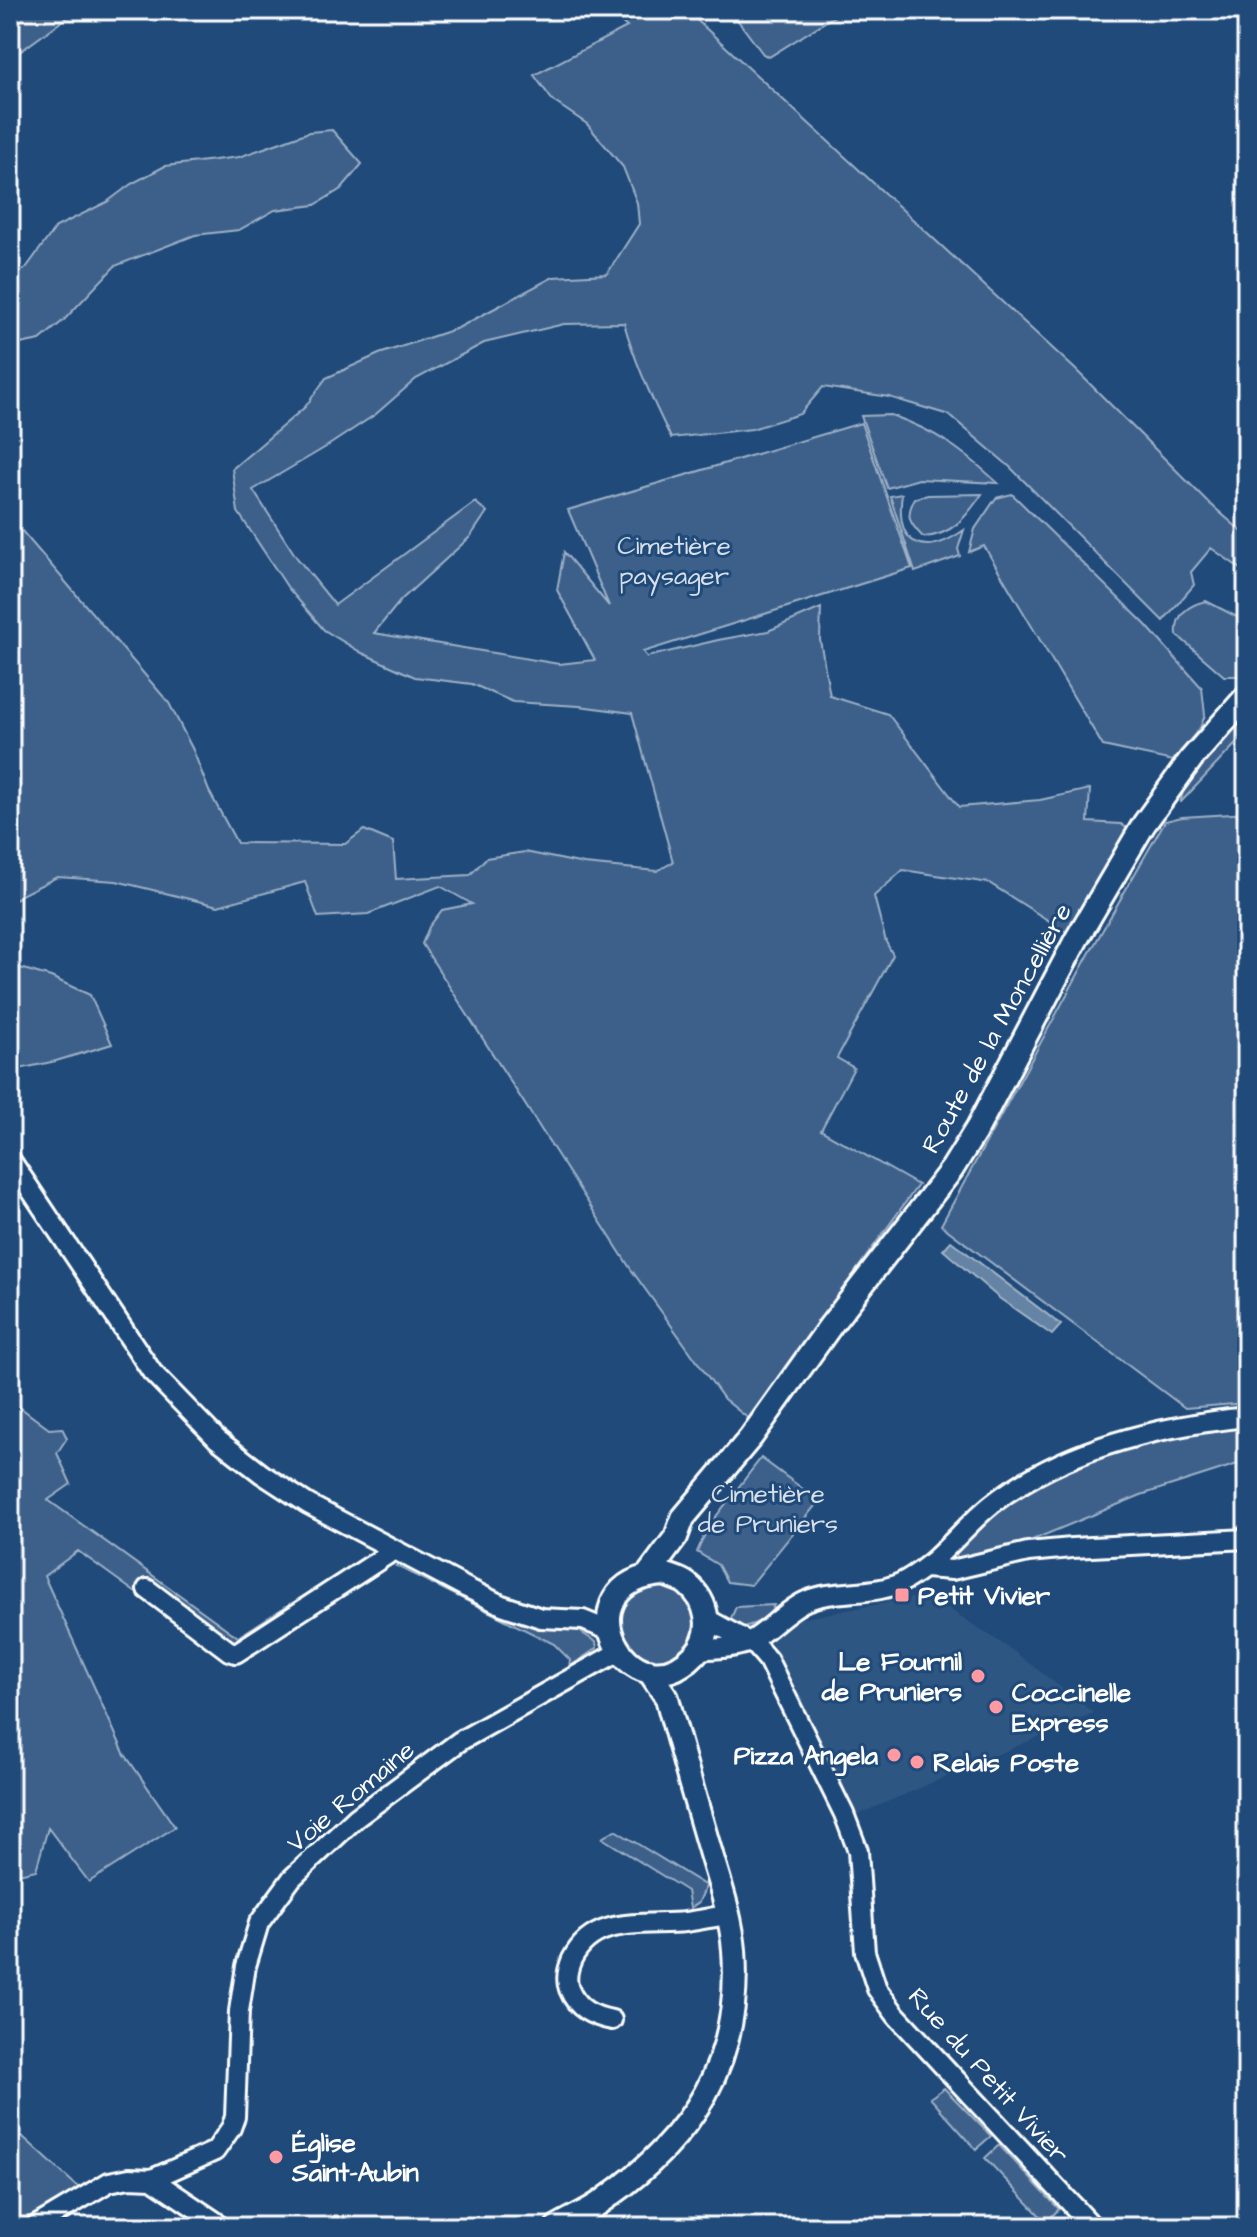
<svg xmlns="http://www.w3.org/2000/svg" width="1257" height="2237" viewBox="0 0 1257 2237" font-family="'Architects Daughter',sans-serif">
<style>
.built{fill:#2e5683}
.green{fill:#3c618b;stroke:#9eb0c5;stroke-width:2}
.water{fill:#6583a4;stroke:#a3b5c8;stroke-width:2}
.lines{fill:none;stroke-linecap:round;stroke-linejoin:round}
.minor-casing{stroke:#fff;stroke-width:24}
.tertiary-casing{stroke:#fff;stroke-width:28}
.minor{stroke:#1f4a7a;stroke-width:18}
.tertiary{stroke:#1f4a7a;stroke-width:22}
.poi-dot{fill:#ff9aa2;stroke:#1f4a7a;stroke-width:3}
.labels{text-anchor:middle;stroke-width:6;stroke-linejoin:round;paint-order:stroke}
.park-label{font-size:26px;fill:#d8dfe8;stroke:#1f4a7a}
.street-label{font-size:26px;fill:#fff;stroke:#1f4a7a}
.poi-label{font-size:26px;font-weight:bold;fill:#fff;stroke:#1f4a7a;text-anchor:start}
</style>
<rect width="100%" height="100%" fill="#1f4a7a"/>
<filter id="ink" filterUnits="userSpaceOnUse"><feTurbulence type="fractalNoise" baseFrequency=".0125" numOctaves="2"/><feDisplacementMap in="SourceGraphic" scale="16" xChannelSelector="R" yChannelSelector="G"/><feConvolveMatrix kernelMatrix="1 2 1 2 8 2 1 2 1" color-interpolation-filters="sRGB"/></filter>
<g filter="url(#ink)">
<path class="built" d="M928,1595l84,55 82,63 -237,102 -88,-177 30,-19z"/>
<path class="green" d="M10,10h67l-67,49z
M607,10h79l390,360 132,132 39,34v37l-36,-25 -20,24 3,13 -31,36 -153,-154 -61,-52 -60,-18 -66,-10 -23,27 -48,15 -81,9c-19,-38 -36,-75 -47,-115l-60,1 -80,19 -68,36 -40,35 -50,33 -73,43 44,68 38,47 140,-103 12,10 -17,25 -69,63 -27,33 185,31 36,-4 -38,-70 7,-38 45,54 -41,-96 293,-87 51,145 -269,84 4,5 71,-17 50,-9 53,-23 -1,32 10,56 58,18 71,93 81,-7 50,-11 -2,33 33,2 7,5 -58,105 -81,-51 -86,-13 -29,26 12,46 7,13 -56,103 17,10 -33,62 97,55 -169,234 -25,-20 -94,-131 -208,-324 7,-17 13,-17 30,-6 -32,-18 -72,28 -50,3 -13,-35 -87,24 -102,-25 -59,-4 -36,18 -11,10v-388l159,186 24,47 16,41 28,52 108,1 19,-14 29,12 3,37 74,-4 16,-17 39,-6 59,12 73,7 16,-9 -41,-149 -53,-7 -66,-4 -41,-18 -57,-7 -53,-24 -38,-23 -36,-42 -50,-76 -6,-43 73,-62 21,-29 53,-24 79,-26 95,-51 54,-3 32,-50 -2,-21 -14,-36 -36,-43 -34,-23 -19,-26 93,-48z
M730,10h114l-75,47 -6,-3z
M332,130l30,34 -21,25 -26,16 -40,5 -36,20 -44,5 -80,31 -51,54 -24,20 -30,6v-69l16,-9 30,-41 51,-25 24,-18 34,-18 74,-9 70,-25z
M891,415c47,17 71,35 107,68l-79,-4 -32,9 -26,-72z
M902,494c-7,51 21,65 62,36l-6,19 2,7 -45,16 -25,-76z
M982,494c-15,22 -30,42 -59,43 -14,-14 -18,-21 -8,-39l13,-3z
M1012,494l133,130 57,64 3,27 -5,13 -27,33 -70,-15 -119,-200 -15,6 6,-23 21,-31z
M1206,601l33,17h8v58h-23l-47,-41c-2,-20 11,-30 29,-34z
M1247,711v21l-67,71 7,-26z
M1247,813v590l-62,5 -244,-183 148,-271 76,-133 17,-4z
M10,965l41,12 39,18 22,49 -56,17 -46,10z
M10,1396l7,9 32,24 13,-1 5,10 -10,15 14,31 -23,16 190,137 53,-34 -24,25 -34,18 -87,-63 -10,10 -58,-42 -34,25 80,177 51,74 -86,55 -41,-54 -12,42 -26,6z
M1247,1424v37l-106,34 -128,53 -50,11 -6,-2 -3,-6c14,-14 28,-30 44,-43 71,-56 163,-69 249,-84z
M761,1458l58,43 -68,84 -24,-3 -9,-17 -21,-13 11,-25z
M404,1563l138,62 37,6 17,11 1,6 -28,19 1,-7 -16,-16 -158,-78z
M619 1623a38 38 0 1 1 76 0a38 38 0 1 1-76 0Z
M774,1605c-5,15 -23,22 -40,23l-3,-10 5,-11z
M615,1830l91,56 -7,16 -9,6 -3,-17 -85,-53z
M944,2088l47,48 -15,13 -46,-51z
M10,2125l69,63 -68,39h-1z
M999,2145l60,64 -13,13 -61,-64z"/>
<path class="water" d="M951,1241l110,84 -9,10 -53,-37 -56,-48z"/>
<g class="lines">
<g class="minor-casing">
<path id="minor" d="M10,1159l142,213 65,67 45,35 46,30 159,84 35,17 39,13 42,2 27,11
M925,1568l27,2 76,-18 44,-4 175,-9
M147,1589l82,62 7,2 157,-102
M709,1620l47,26 12,14 76,154 14,37 7,101 12,37 19,26 197,212
M699,1650c14,-2 34,-1 47,-7 19,-8 39,-33 60,-42 30,-13 71,-4 100,-21 35,-20 56,-52 86,-76 72,-56 166,-78 255,-87
M612,2020c-20,-4 -35,-11 -43,-31 -4,-11 -1,-21 3,-30 22,-44 72,-33 113,-37 14,-2 29,-5 43,-7
M152,2179l64,43 2,5
M34,2227l75,-45 20,-4 23,1 63,-28 16,-23 4,-11 4,-106 7,-45 13,-43 33,-45 64,-60 104,-77 158,-89"/>
</g>
<g class="tertiary-casing">
<path id="tertiary" d="M664,1574c7,3 17,5 23,10 21,17 28,49 8,70 -65,68 -139,-72 -31,-80z
M647,1576l29,-39 7,-19 68,-81 80,-112 121,-156 26,-42 98,-187 68,-116 47,-65 56,-63
M557,2227c15,-9 32,-16 47,-27 89,-63 138,-138 130,-250 -3,-36 -16,-71 -26,-106 -14,-48 -28,-97 -41,-146l-18,-27"/>
</g>
<use href="#minor" class="minor"/>
<use href="#tertiary" class="tertiary"/>
</g>
</g>
<g class="poi-dot">
<rect x="894" y="1587" width="16" height="16" rx="4"/>
<circle cx="978" cy="1676" r="8"/>
<circle cx="996" cy="1707" r="8"/>
<circle cx="894" cy="1755" r="8"/>
<circle cx="917" cy="1762" r="8"/>
<circle cx="276" cy="2157" r="8"/>
</g>
<g class="labels">
<g class="park-label">
<text x="674" y="554">Cimetière<tspan x="674" dy="30">paysager</tspan></text>
<text x="768" y="1502">Cimetière<tspan x="768" dy="30">de Pruniers</tspan></text>
</g>
<g class="street-label">
<text transform="translate(996 1028) rotate(-61)" y="9">Route de la Moncellière</text>
<text transform="translate(350 1796) rotate(-40)" y="9">Voie Romaine</text>
<text transform="translate(989 2075) rotate(48)" y="9">Rue du Petit Vivier</text>
</g>
<g class="poi-label">
<text x="918" y="1604">Petit Vivier</text>
<text x="962" y="1670" text-anchor="end">Le Fournil<tspan x="962" dy="30">de Pruniers</tspan></text>
<text x="1012" y="1701">Coccinelle<tspan x="1012" dy="30">Express</tspan></text>
<text x="878" y="1764" text-anchor="end">Pizza Angela</text>
<text x="933" y="1771">Relais Poste</text>
<text x="292" y="2151">Église<tspan x="292" dy="30">Saint-Aubin</tspan></text>
</g>
</g>
<rect width="1257" height="2237" fill="none" stroke="#1f4a7a" stroke-width="40"/>
<rect x="20" y="20" width="1217" height="2197" fill="none" stroke="#fff" stroke-width="3" filter="url(#ink)"/>
</svg>
